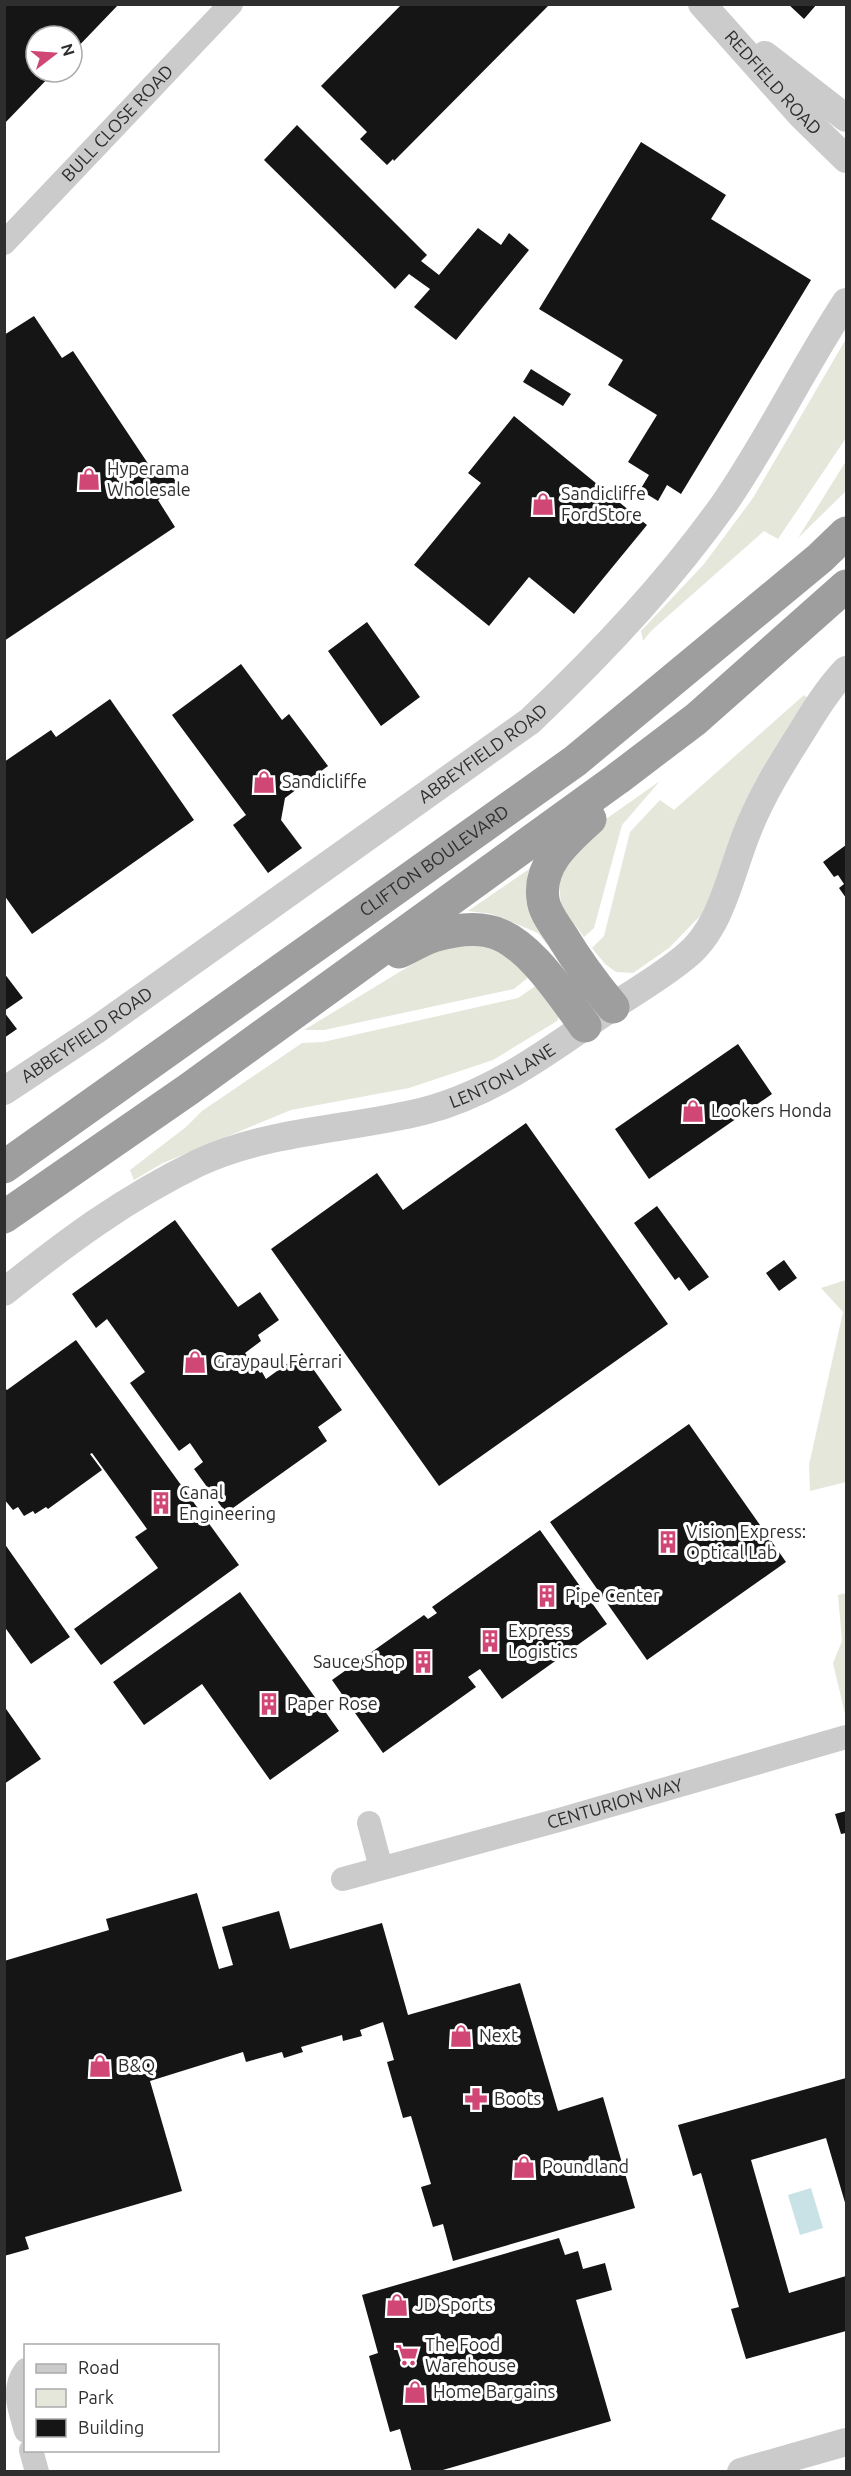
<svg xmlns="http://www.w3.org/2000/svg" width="851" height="2476" viewBox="0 0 851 2476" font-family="Ubuntu,sans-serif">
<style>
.green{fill:#e5e7db}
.water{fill:#c9e2e5}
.building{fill:#151515}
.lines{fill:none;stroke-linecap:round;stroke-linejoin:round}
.minor{stroke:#cbcbcb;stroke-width:24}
.tertiary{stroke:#cbcbcb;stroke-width:28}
.trunk{stroke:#9e9e9e;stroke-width:33}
.labels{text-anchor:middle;stroke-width:6;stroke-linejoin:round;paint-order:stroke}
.street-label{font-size:18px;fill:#2e2e2e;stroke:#fff}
.poi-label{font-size:18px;fill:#2e2e2e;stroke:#fff;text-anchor:start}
</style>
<rect width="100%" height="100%" fill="#fff"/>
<path class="green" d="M846,339v99l-68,101 -14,-8 -113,100 -8,10 -2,-10 63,-67 49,-66z
M846,461v30l-48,47z
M804,695l9,8 -112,212 -32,33 -36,25 -17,-1 -11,-8 -13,-16 12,-12 26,-104 30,-32 14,10z
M660,781l-38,44 -28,103 -10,9 -23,-31 -2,-25 7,-22 40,-40z
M538,863l18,93 -18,-23 -46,-19 -24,-3z
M488,937l42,39 -16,13 -190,41h-20l140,-85z
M544,980l17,31 -4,10 -64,39 -84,28 -118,22 -128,53 -29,17 -4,-10 56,-43 16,-16 100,-68 21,-1 195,-44z
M846,1280v202l-36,9 -1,-26 34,-153 -22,-24z
M846,1593v120l-1,1 -12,-51 9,-22 -4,-46z"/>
<path class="water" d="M811,2188l12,40 -23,7 -12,-40z"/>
<path class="building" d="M4,4h115l-47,49v-17h-36v36h18l-50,52z
M402,4h148l-156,157 -1,-2 -6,6 -27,-26 7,-7 -46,-46z
M788,4h29l-13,15z
M297,125l130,130 -6,6 18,14 39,-47 23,17 8,-12 20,17 -73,90 -42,-33 16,-18 -21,-15 -14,15 -131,-129z
M641,142l85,53 -15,24 100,61 -130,214 -14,-9 -9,16 -18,-11 9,-15 -21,-13 29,-47 -49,-30 15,-25 -84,-51z
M34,316l28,42 11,-7 80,120 11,-7 15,22 -21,14 17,27 -171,114v-306z
M531,369l40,25 -8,12 -40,-24z
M514,416l133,109 -73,89 -45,-37 -40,49 -75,-61 67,-82 -13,-10z
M367,622l53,75 -39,29 -53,-75z
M241,664l41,56 7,-6 39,52 -43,32 -4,22 21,28 -34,25 -35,-48 13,-10 -74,-100z
M110,699l84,121 -162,114 -28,-39v-133l47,-32 5,7z
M846,845v53l-7,-10 5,-4 -6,-9 -4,2 -11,-15z
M4,973l19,25 -19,13z
M4,1012l13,17 -13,9z
M738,1044l34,50 -123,85 -34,-50z
M526,1123l142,201 -229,162 -168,-237 106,-76 26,37z
M657,1206l52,71 -20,14 -10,-14 -4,3 -41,-57z
M175,1220l63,87 22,-15 19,28 -21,15 3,6 -16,12 15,20 2,-1 4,7 36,-26 40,57 -24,17 9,14 -101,72 -32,-44 9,-7 -13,-19 -11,8 -49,-68 15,-11 -38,-53 -11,9 -24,-34z
M784,1260l13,18 -18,13 -13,-18z
M76,1340l163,225 -138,100 -27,-36 84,-61 -23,-31 12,-8 -55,-76 -2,1 12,16 -54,39 -2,-2 -11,7 -2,-3 -9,5 -6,-9 -5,3 -9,-11v-112l3,3z
M689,1424l97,138 -139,98 -97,-138z
M540,1530l67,94 -105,75 -22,-30 -12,8 8,10 -93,66 -51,-73 92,-65 4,4 9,-6 -5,-6z
M4,1543l66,94 -39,27 -27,-38z
M240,1592l99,139 -69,49 -68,-96 -58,41 -31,-43z
M4,1706l37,53 -37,25z
M846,1811v22l-5,1 -6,-20z
M197,1893l22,76 14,-4 -11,-38 57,-16 11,38 92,-26 26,92 112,-32 38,128 45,-14 32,111 -182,53 -10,-37 -10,3 -12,-40 10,-3 -20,-68 -8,2 -16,-56 7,-2 -11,-38 -23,8 2,6 -19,5 -1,-6 -41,12 2,5 -19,6 -2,-6 -36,10 -3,-10 -93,29 32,110 -157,46 4,12 -25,7v-295l105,-31 -3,-11z
M846,2078v128l-20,-68 -75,22 38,133 57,-17v55l-100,28 -15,-50 8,-2 -38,-134 -8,3 -15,-51z
M559,2238l6,17 13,-4 5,18 22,-6 5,19 2,8 -36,10 35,121 -175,51h-24l-12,-43 -10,3 -21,-76 9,-3 -16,-58z"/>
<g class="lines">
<g class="minor">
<path id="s1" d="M4,243l227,-239"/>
<path d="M369,1823l12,45"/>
<path id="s2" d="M343,1879l216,-59 287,-83"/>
<path d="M26,2370c-15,19 -6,40 0,61"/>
<path d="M31,2450l6,22"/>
</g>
<g class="tertiary">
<path id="s3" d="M702,4l99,111 45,44"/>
<path d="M765,55l81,63"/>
<path id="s4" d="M4,1091l92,-61 434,-309c71,-67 138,-138 194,-217 45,-65 79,-137 122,-202"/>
<path id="s5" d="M4,1292c64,-51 120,-93 194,-129 71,-33 150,-33 226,-52 70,-18 130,-63 188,-104 24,-16 50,-31 73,-50 36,-28 45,-82 61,-122 14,-37 34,-69 55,-102 14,-23 27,-44 45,-63"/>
<path d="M741,2472l105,-30"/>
</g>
<g class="trunk">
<path d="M590,819c-23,21 -52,45 -47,80 1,13 12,26 19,37 15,25 32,48 51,71"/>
<path d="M399,952c11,-5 22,-12 34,-16 17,-5 37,-9 55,-5 39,7 75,65 97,95"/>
<path id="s6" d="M4,1167l571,-406 245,-203 26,-25"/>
<path d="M4,1217l185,-128 428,-310 79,-60 150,-133"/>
</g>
</g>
<defs>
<g id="shop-bare" transform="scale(1.8)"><path d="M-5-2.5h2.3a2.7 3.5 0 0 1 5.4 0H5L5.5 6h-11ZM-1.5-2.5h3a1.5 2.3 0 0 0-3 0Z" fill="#d04675" stroke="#fff" stroke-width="2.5" paint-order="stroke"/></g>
<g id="building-bare" transform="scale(1.8)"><path d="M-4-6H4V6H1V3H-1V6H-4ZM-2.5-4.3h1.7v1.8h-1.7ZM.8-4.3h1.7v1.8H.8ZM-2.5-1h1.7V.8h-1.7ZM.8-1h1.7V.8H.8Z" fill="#d04675" stroke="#fff" stroke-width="2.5" paint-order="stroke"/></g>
<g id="pharmacy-bare" transform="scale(1.8)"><path d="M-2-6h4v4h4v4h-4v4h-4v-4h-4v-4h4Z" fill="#d04675" stroke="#fff" stroke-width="2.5" paint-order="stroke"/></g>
<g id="supermarket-bare" transform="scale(1.8)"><path d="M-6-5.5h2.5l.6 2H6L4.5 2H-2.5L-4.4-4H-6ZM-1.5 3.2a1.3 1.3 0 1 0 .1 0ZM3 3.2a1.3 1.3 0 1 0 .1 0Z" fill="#d04675" stroke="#fff" stroke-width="2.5" paint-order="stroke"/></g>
</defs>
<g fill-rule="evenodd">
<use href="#shop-bare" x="89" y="479"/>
<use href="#shop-bare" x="543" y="504"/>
<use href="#shop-bare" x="264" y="782"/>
<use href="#shop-bare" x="693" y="1111"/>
<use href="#shop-bare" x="195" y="1362"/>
<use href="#building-bare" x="161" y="1503"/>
<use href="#building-bare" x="668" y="1542"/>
<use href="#building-bare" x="547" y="1596"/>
<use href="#building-bare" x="490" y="1641"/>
<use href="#building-bare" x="423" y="1662"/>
<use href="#building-bare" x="269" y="1704"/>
<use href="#shop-bare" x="461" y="2036"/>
<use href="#shop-bare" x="100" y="2066"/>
<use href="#pharmacy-bare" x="476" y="2099"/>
<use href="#shop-bare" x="524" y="2167"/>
<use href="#shop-bare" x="397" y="2305"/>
<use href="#supermarket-bare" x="407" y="2355"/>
<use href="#shop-bare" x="415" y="2392"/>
</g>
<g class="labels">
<g class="street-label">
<text dy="6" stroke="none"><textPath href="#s3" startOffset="106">REDFIELD ROAD</textPath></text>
<text dy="6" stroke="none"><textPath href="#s1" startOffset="165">BULL CLOSE ROAD</textPath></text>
<text dy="6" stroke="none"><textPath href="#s4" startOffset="586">ABBEYFIELD ROAD</textPath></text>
<text dy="6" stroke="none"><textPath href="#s6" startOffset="528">CLIFTON BOULEVARD</textPath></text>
<text dy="6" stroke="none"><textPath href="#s4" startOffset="100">ABBEYFIELD ROAD</textPath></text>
<text dy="6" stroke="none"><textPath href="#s5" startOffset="552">LENTON LANE</textPath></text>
<text dy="6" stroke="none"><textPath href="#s2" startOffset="282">CENTURION WAY</textPath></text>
</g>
<g class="poi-label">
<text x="107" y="475">Hyperama<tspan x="107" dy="21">Wholesale</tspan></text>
<text x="561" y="500">Sandicliffe<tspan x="561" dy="21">FordStore</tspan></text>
<text x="282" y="788">Sandicliffe</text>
<text x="711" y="1117">Lookers Honda</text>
<text x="213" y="1368">Graypaul Ferrari</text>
<text x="179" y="1499">Canal<tspan x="179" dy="21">Engineering</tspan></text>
<text x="686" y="1538">Vision Express:<tspan x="686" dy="21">Optical Lab</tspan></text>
<text x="565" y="1602">Pipe Center</text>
<text x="508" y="1637">Express<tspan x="508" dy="21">Logistics</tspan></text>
<text x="405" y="1668" text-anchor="end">Sauce Shop</text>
<text x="287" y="1710">Paper Rose</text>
<text x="479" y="2042">Next</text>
<text x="118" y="2072">B&amp;Q</text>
<text x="494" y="2105">Boots</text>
<text x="542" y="2173">Poundland</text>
<text x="415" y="2311">JD Sports</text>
<text x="425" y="2351">The Food<tspan x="425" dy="21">Warehouse</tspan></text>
<text x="433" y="2398">Home Bargains</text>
</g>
</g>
<rect width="851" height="2476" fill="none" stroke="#2e2e2e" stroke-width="12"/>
<rect x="24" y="2344" width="195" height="108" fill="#ffffff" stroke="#ababab" stroke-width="1.5"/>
<rect x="36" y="2364" width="30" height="9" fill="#cbcbcb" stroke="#ababab" stroke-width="1.5"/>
<text x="78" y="2374" font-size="18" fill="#2e2e2e">Road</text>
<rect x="36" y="2389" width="30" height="18" fill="#e5e7db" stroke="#ababab" stroke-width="1.5"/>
<text x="78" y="2404" font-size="18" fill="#2e2e2e">Park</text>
<rect x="36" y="2419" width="30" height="18" fill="#151515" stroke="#ababab" stroke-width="1.5"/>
<text x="78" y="2434" font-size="18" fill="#2e2e2e">Building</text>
<g transform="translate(54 54) rotate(73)"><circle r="28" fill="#ffffff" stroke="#ababab" stroke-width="1.5"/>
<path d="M0-4.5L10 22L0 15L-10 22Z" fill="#d04675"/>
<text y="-9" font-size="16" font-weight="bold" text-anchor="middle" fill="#2e2e2e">N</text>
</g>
</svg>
